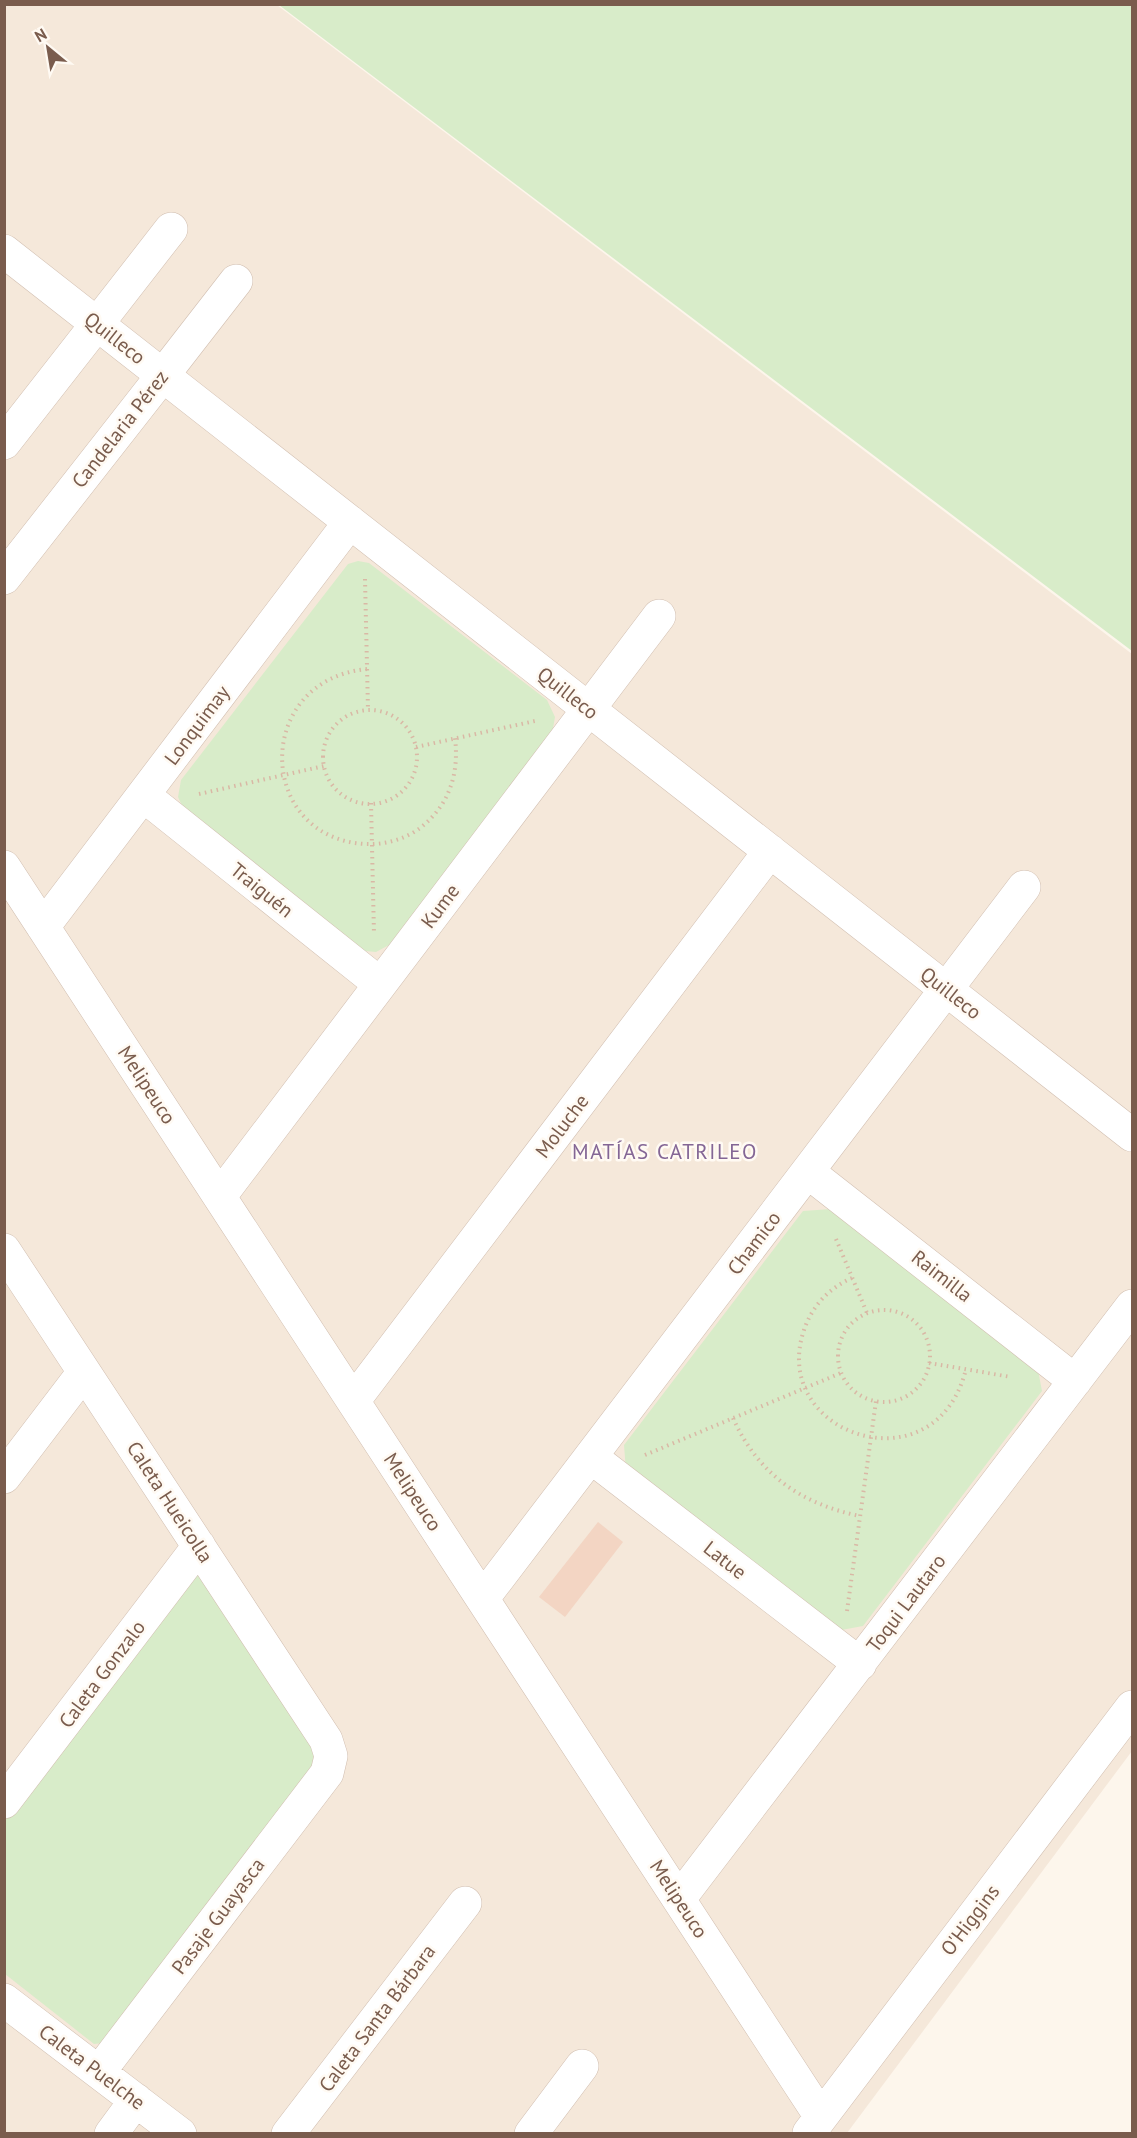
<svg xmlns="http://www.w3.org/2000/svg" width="1137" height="2138" viewBox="0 0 1137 2138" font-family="'PT Sans',sans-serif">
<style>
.residential{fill:#f5e8da}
.green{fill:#d8ecc9}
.building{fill:#f3d5c3}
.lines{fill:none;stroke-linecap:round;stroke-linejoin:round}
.minor-casing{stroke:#d1beb0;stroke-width:34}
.tertiary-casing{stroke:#d1beb0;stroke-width:34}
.path{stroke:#d9b8a5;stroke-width:4;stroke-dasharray:1.5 4.5;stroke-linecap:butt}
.minor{stroke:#fff;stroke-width:33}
.tertiary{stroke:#fff;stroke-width:33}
.labels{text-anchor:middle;stroke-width:5;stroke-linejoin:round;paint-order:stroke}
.street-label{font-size:20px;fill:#7a5c4d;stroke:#fffaf3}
.neighbourhood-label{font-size:21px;letter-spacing:1.5px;fill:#846695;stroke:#fffaf3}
</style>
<rect width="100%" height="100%" fill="#fdf6ec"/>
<path class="residential" d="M5,5h272l855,649v1097l-285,382 -842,1z"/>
<path class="green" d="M279,5h853v646z
M358,561l11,2 178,137 8,17 -3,17 -163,211 -13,7 -11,-1 -180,-139 -7,-15 3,-17 167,-216z
M831,1209l206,156 5,26 -179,235 -27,5 -210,-160 -2,-26 179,-234z
M194,1575h6l116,179v9l-213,280 -9,1 -89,-70 -1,-154z"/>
<path class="building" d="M598,1522l25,20 -58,75 -26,-20z"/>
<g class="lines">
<g class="minor-casing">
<path id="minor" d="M4,251l1128,884
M97,324l74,-95
M163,375l73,-94
M143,795l237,189
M4,867l817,1250
M43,927l307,-405
M808,1172l267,209
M220,1196l439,-580
M4,1250l322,490 5,16 -4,17 -228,299
M354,1400l416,-549
M591,1457l269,207
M4,1477l80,-105
M483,1598l541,-711
M4,1802l195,-256
M679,1899l453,-593
M4,2000l176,134
M809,2133l323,-426
M111,2134l25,-34
M288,2134l177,-231
M531,2134l51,-68"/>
</g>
<g class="tertiary-casing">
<path id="tertiary" d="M4,443l93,-119
M4,578l159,-203"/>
</g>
<path class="path" d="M365,579l3,131
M367,669c-115,11 -111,170 -1,175 21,1 43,-6 59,-20 26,-23 34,-53 30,-86
M323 757a47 47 0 1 1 94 0a47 47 0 1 1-94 0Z
M416,747l119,-26
M199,794l125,-28
M371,803l3,131
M836,1239l31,74
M852,1278c-23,10 -40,28 -48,52 -36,105 132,161 162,39
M838 1356a46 46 0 1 1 92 0a46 46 0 1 1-92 0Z
M929,1363l82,14
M733,1418c25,56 68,86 127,98
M645,1455l196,-82
M847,1611l29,-210"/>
<use href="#minor" class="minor"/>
<use href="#tertiary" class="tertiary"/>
</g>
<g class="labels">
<g class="street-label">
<text transform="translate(115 338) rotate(38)" y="7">Quilleco</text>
<text transform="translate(120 429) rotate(-52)" y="7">Candelaria Pérez</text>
<text transform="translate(568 693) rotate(38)" y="7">Quilleco</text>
<text transform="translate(197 725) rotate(-53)" y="7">Lonquimay</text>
<text transform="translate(262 890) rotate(39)" y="7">Traiguén</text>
<text transform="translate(440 906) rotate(-53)" y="7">Kume</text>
<text transform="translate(951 993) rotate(38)" y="7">Quilleco</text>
<text transform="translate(147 1085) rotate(57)" y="7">Melipeuco</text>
<text transform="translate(562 1126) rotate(-53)" y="7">Moluche</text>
<text transform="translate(754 1243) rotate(-53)" y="7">Chamico</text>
<text transform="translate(942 1276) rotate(38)" y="7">Raimilla</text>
<text transform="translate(413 1492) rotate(57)" y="7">Melipeuco</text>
<text transform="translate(170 1502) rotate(57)" y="7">Caleta Hueicolla</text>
<text transform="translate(725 1560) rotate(38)" y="7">Latue</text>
<text transform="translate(906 1603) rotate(-53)" y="7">Toqui Lautaro</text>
<text transform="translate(102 1674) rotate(-53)" y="7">Caleta Gonzalo</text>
<text transform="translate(679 1899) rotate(57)" y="7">Melipeuco</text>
<text transform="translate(218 1916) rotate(-53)" y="7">Pasaje Guayasca</text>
<text transform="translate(970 1920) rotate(-53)" y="7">O'Higgins</text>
<text transform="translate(377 2018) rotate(-53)" y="7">Caleta Santa Bárbara</text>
<text transform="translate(92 2067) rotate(37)" y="7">Caleta Puelche</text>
</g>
<g class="neighbourhood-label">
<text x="665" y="1159">MATÍAS CATRILEO</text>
</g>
</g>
<rect width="1137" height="2138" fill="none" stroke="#7a5c4d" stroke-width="12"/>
<g transform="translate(48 48) rotate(330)" stroke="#fffaf3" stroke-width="4.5" paint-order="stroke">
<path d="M0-4.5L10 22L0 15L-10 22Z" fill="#7a5c4d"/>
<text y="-9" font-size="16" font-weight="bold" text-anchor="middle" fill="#7a5c4d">N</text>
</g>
</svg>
